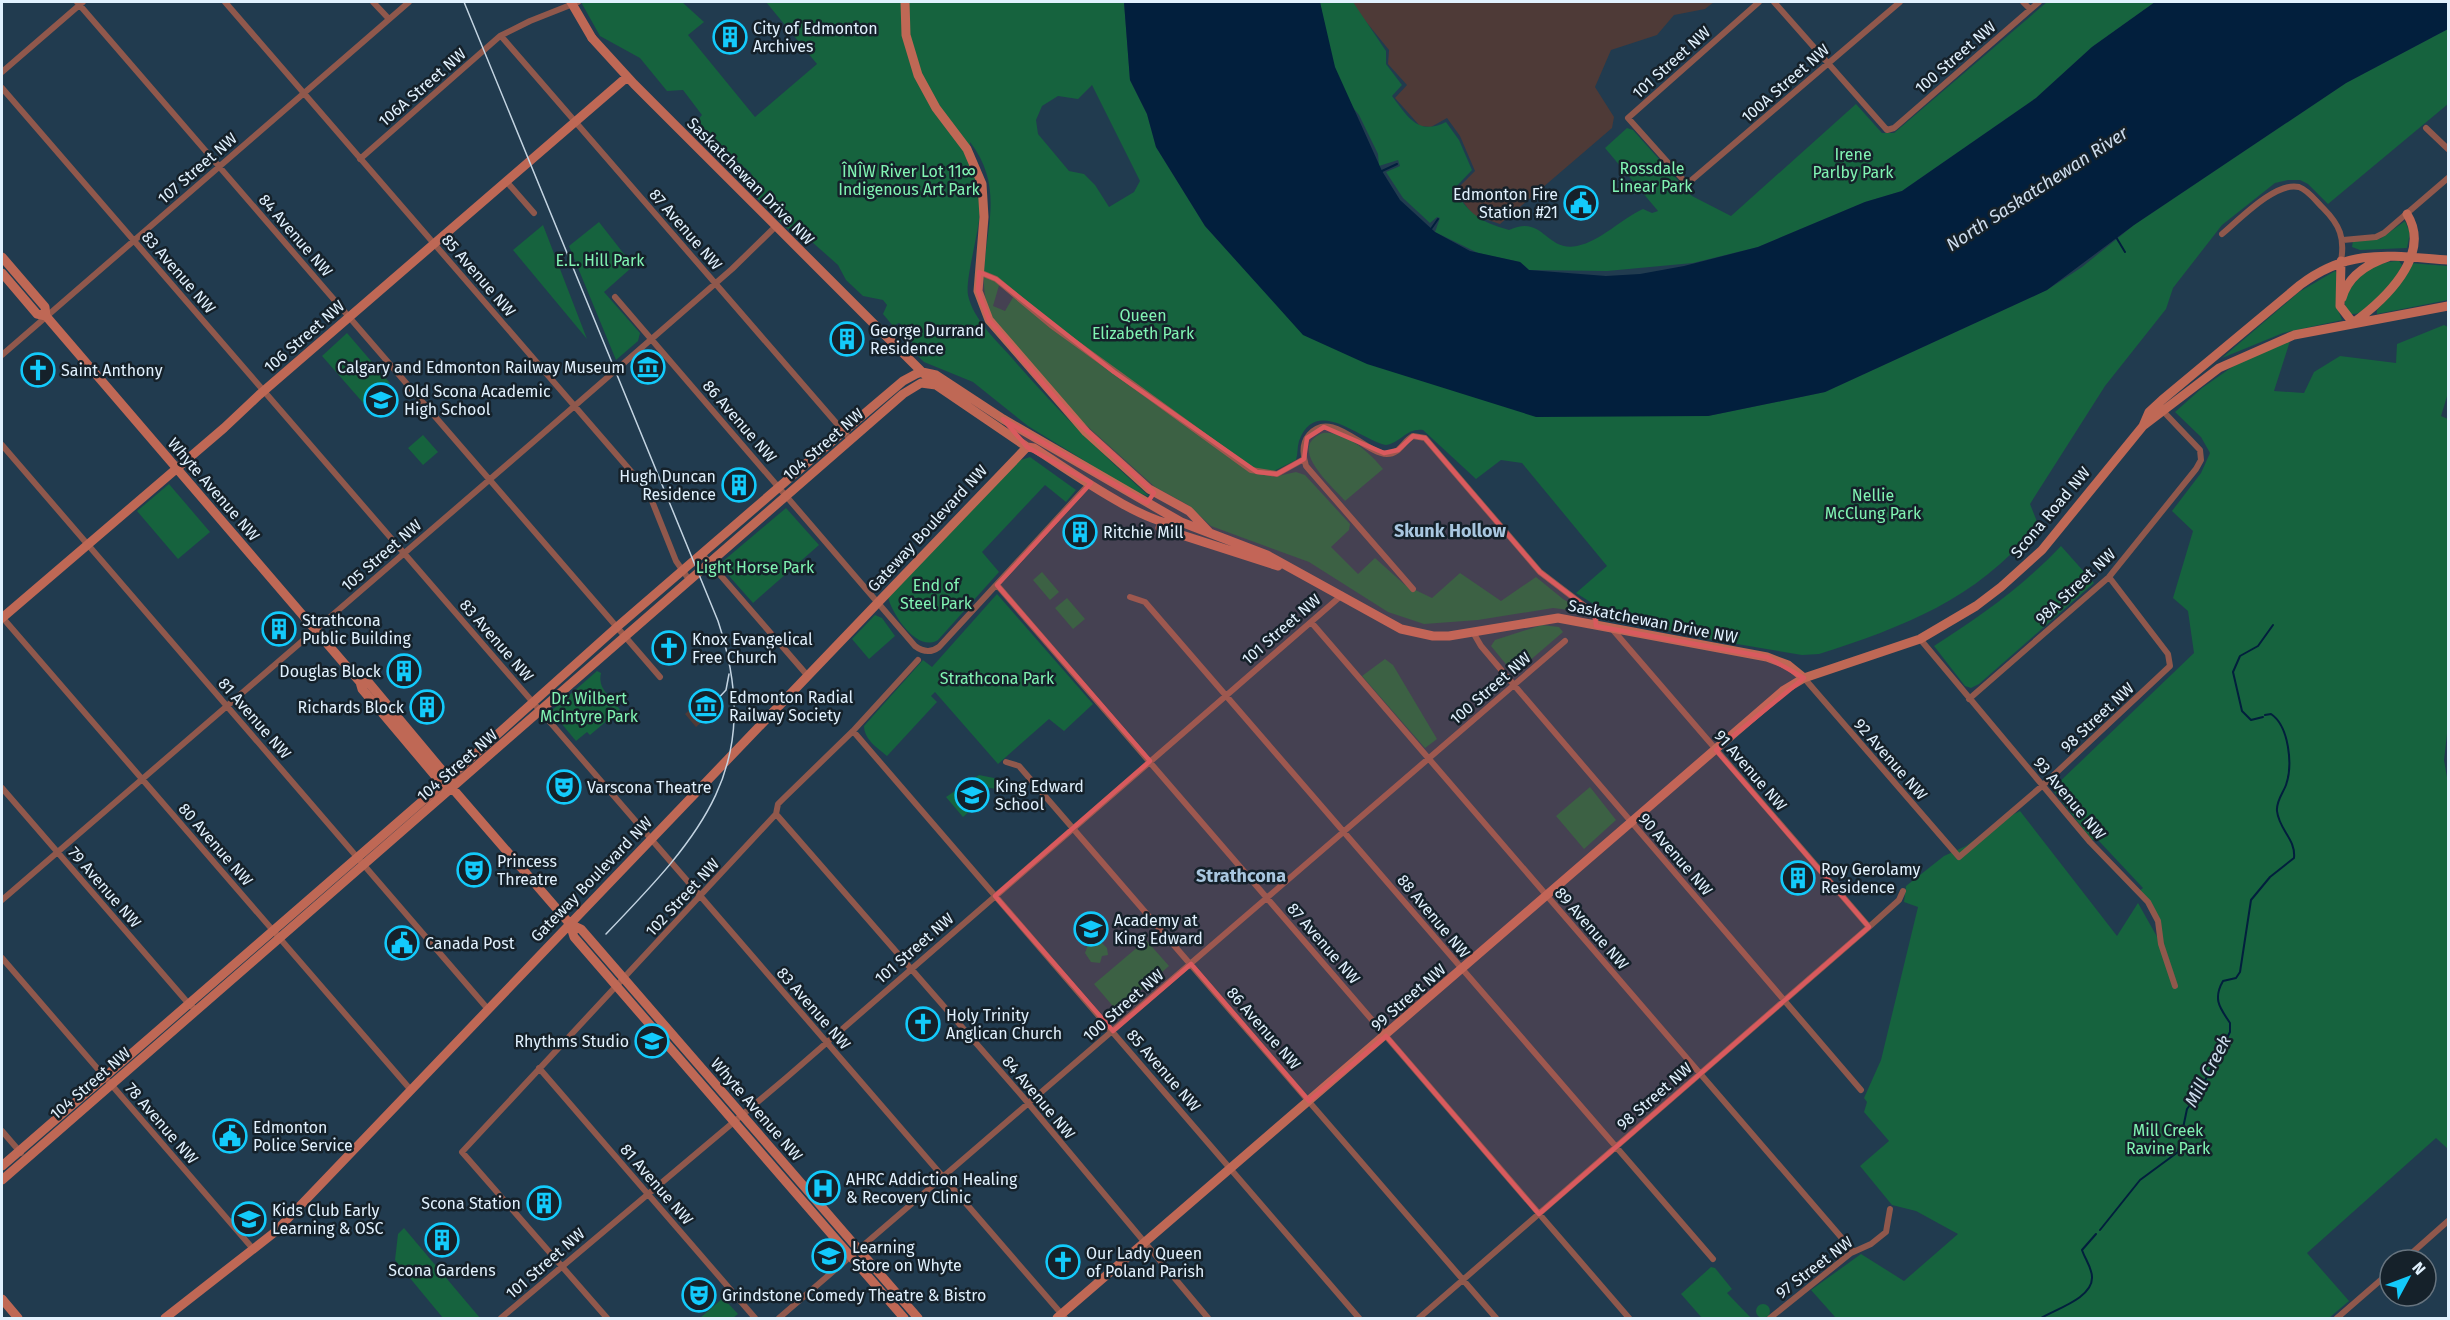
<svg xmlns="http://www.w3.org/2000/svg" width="2450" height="1320" viewBox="0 0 2450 1320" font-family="'Fira Sans',sans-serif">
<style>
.industrial{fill:#4e3a37}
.green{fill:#16633e;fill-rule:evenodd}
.water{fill:#021f3d}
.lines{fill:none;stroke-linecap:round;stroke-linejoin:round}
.stream{stroke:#021f3d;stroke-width:2}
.street{stroke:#90584c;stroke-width:6}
.secondary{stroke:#bf6855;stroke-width:9}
.tram{stroke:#c3d4e2;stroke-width:1.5}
.secondary-bridge{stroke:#bf6855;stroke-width:9}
.marked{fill:#d95a5e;fill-opacity:0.2;stroke:#d95a5e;stroke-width:4.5;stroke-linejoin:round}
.labels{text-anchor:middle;stroke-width:5;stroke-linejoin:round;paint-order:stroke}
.poi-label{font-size:16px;fill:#e1f1fe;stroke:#15212a;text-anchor:start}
.street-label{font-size:16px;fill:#e1f1fe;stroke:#15212a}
.park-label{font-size:16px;fill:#81f4b3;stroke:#15212a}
.water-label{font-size:18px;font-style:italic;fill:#ceddee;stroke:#15212a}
.neighbourhood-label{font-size:18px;font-weight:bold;fill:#a9c7e0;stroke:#15212a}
</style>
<rect width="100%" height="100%" fill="#213b4f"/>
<path class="industrial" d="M1350,2h364l-9,7 -31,6 -17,20 -46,15 -16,37 19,30 -2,11 -112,96 -27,-9 -18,-24 20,-20 -15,-35 -13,-18 -16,9 -11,-1 -25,-28 12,-13 -19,-21 1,-14z
M705,696l11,13 -20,18 -11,-13z"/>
<path class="green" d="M581,2h101l22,20 -16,13 67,82 62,-53 -51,-62h358l6,78 17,34 9,33 49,79 50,55 453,135 117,-24 222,-102 35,-23 52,-42 212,-142 102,-54v75l-120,100 -20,-20 -8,-4h-12l-13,3 -53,42 -49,63 -7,21 -61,77 -75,118 8,20c-59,74 -132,102 -219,130l-17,1 -89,-15 -94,-20 -43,-27 31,-27 -85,-103 -21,-3 -25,19 -53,-49c-17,-2 -22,13 -37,15 -26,-5 -70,-50 -87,-4 -2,7 -1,13 -3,19l-22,11 -1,6 23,-5 9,3 45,49 -1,6 -18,17 27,27 17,-16 30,27 27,13 28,-25 41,28 35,-24 27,22 22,13 -32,-4 -75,12 -54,4 -36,-12 -79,-50 -98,-36 -23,-21 -33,-18 -88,-79 -75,-91c-27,-55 25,-115 -22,-175 0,23 11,45 10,67 0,21 -15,69 -12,86 5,24 28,45 44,63 43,50 89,95 138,139l-18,-7 -104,-64 -55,-44 -49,-20 -10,-10 -4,-21 -11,-8 -6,3 -10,-12 4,-9 -4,-5 -20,-4 -17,-16 -8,-15 -44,-39 -6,3 -32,-32 -5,-24 -24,-20 -20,-9 -15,-17 10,-12 -19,-25 -16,1 -27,-33 -40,-22zM1092,85l48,96 -6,11 -25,15 -14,-22 -11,-11 -15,-3 -31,-37 -2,-14 6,-14 16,-10 20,3zM1000,282l15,12 -10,17 -12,-5z
M1320,2h33l33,49v13l16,21 -10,11c16,21 26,40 54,26l13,18 13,30 -19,20c19,25 25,31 56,40 35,-16 36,22 68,16 24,-5 44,-27 66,-37l9,4 6,-2 -53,-63 22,-20 6,2 59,66 39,20 125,-112 26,29h12l153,-131h108l-63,45 -56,51 -134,93 -37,11 -107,45 -65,16 -86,8 -78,-1 -9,-8 -42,-9 -43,-21 5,-14 -3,-1 -7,6 -27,-25 -17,-26 14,-6 -2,-6 -19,6 -1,-12 -19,-39 -13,-16 -17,-48z
M2405,221l5,12 -3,15 -47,2 -8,-3 1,-6 27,-2z
M599,222l25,32 15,7 -35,31 36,41 -2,8 -22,19 -47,-114z
M543,225l44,114 -74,-89z
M2399,261l3,4c-7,16 -32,51 -51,49l-5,-4 -2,-11c13,-23 27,-37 55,-38z
M2410,263l38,3v34l-71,14v-4l20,-22z
M2335,271l2,2 -1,32 6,15 -59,13 -61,25 77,-66z
M2444,325l4,2v66l-7,23 7,3v306l-4,35 4,23v366l-12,-11 -129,115 42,48 -20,17h-493l-25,-28 50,-36 43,27 54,-47 -42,-23 -24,-6 -32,-39 29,-25 -25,-29 3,-10 -3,-4 17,-38 37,-153 -14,-5 2,-16 38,-30 22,-10 34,-25 20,-10 97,125 21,-33 22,39 -2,-21 -19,-30 4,-3 -45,-48h-6l-40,-51 142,-136 -6,-42 -15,-13 20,-67 -21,-20 29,-38 9,-20 -9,-16 -26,-25 27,-24 40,-28 48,-19 -16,50 30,2 10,-21 26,-16 56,7 1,-19z
M347,333l43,50 -25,22 -43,-49z
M1323,433c23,-2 47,20 60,36l-38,32c-14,-16 -59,-54 -22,-68z
M423,435l15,17 -15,13 -15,-17z
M1030,457l46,33 -10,12 -21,-17 -63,67 17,20 -61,68c-21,13 -46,-26 -50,-43l130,-136z
M169,484l41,48 -32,27 -41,-48z
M786,508l33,37 -66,58 -32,-36 1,-5z
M2061,546l33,37 -115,101 -8,4 -6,-2 -31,-40c47,-30 89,-60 127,-100z
M1042,572l17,20 -9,8 -17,-20z
M997,594l96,110 -29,27 -15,-12 -51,45 -63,-72 -4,4 6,6 -50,54c-8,-7 -23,-16 -23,-30l59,-66 9,7z
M1067,598l18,21 -12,10 -18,-21z
M875,615l7,3 13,18 -26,23 -17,-20z
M1542,625l17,2 4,5 -49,42 -23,-28 4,-6z
M1385,659l8,6 44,74 -12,9 -63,-72z
M597,671l4,2c-4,17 11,23 19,37l-30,25 -3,-3 -11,9 -25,-30z
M979,775l15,3 6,6 -3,5 -19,-3 -10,8v7l5,7 -10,9 -17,-20z
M1590,787l26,33 -32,29 -28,-33z
M1146,940l23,26 -52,45 -23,-27z
M1089,942h12l6,6 1,7 -6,1 -2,7 -9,-1 -6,-9z
M404,1228l76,90h-37l-48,-58 3,-26z
M1711,1267l4,1 17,21 -5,4 24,25h-49l-21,-24z
M723,1298l15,16 -5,4h-33z
M1756 1311a7 7 0 1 1 14 0a7 7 0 1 1-14 0Z"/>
<path class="water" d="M1124,2h196l15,65 47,104 18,29 35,32 35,19 50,11 9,8 77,6 34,-2 44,-8 74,-19 107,-45 37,-11 134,-93 56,-51 63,-45h293v27l-102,54 -212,142 -87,65 -222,102 -117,24 -172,1 -169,-53 -64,-29 -98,-109 -49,-79 -9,-33 -17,-34z"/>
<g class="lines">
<path class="stream" d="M1382,171l15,-7
M1431,229l7,-10
M2116,237l9,15
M2263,717l-12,3 -9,-9 -9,-39 7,-16 18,-10 15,-21
M2100,1230l40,-50 38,-28 9,-43 11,-15 32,-62v-9c-9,-14 -18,-23 -7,-42l13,-3 4,-6 11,-72 19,-23 24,-19c2,-19 -15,-28 -17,-47 -1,-10 6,-18 9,-26 7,-20 3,-59 -15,-71l-6,1
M2041,1318c15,-9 52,-20 51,-41 0,-9 -7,-18 -10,-27l14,-16"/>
<path class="street" d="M77,2l583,675
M225,2l423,489 28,70 14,20
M373,2l16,17
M1759,2l-131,116 59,66 213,-182
M1774,2l113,128 7,-2 145,-126
M2023,2l7,7
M501,36l350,404
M2,72l81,-70
M2,88l1063,1230
M2426,128l22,21
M360,159l140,-123 30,-15 48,-19
M506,181l28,32
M2222,234c17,-14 54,-53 77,-47 9,3 17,14 24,21 17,17 22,30 18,53
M2343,240l33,-3 8,-4 64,-55
M979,272l17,7 55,46 200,145 26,4 27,-15
M615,297l300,349c8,6 16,7 24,1l151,-164
M2,355l407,-353
M2,445l485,563
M702,554l105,121
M997,585l632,733
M1413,589l-107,-123c-3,-10 -5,-22 3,-31 22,-27 55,18 78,19 13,0 16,-13 26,-18l12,2 115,134 55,42 1,12
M1130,597l15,5 568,657
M2,617l408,472
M1311,622l542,629
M1613,630l256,297
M1474,634l7,12 33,39 347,405
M1920,639l170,203 58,60 10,19 3,23 14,42
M1804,678l155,179 83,-71 128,-120 -2,-12 -59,-77
M1969,699l140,-122 87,-108 5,-9 -1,-10 -39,-41
M853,731l506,587
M1006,762l13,4 477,552
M2,788l186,215 9,8
M776,814l247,283 185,221
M2,900l530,-457 200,-174 43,-42
M2,958l252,292
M539,1068l216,250
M2,1131l19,22
M2404,1260l44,-39
M501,1318l285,-240 556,-483
M607,1318l-145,-166 314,-338 2,-10 5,-5 70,-68 65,-71
M779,1318l786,-677
M1419,1318l450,-391 30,-27 4,-9
M1770,1318l81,-65 20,-9 15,-12 4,-23
M2337,1318l53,-46"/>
<path class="secondary" d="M905,2l1,33 12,40 18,33 31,41 15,35 2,33 -6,74 11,29 97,112 63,57 40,22 20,21
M592,38l42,46 288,288 14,13 91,62 7,1c24,15 124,87 147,74
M2,257l43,50 1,9 314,366 2,7 80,95 11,5 117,135 11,5 337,389
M2341,261l-1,45 13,17c30,-22 80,-67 54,-109
M2,273l35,41 9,2
M2342,298c6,-22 25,-34 46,-41
M2143,426l6,-14 13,-12 138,-115c50,-38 91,-29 148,-25
M1160,528l118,38
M2,618l222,-190 35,-33 368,-318
M360,682l9,1 82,98
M570,924l4,13 330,381
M2,1166l440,-382 175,-157 227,-196 59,-50 13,-7 6,-2 14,3 67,44 178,103 86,33 134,74 32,7h16l109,-18 209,39 21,8 16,13
M2,1180l901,-786 18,-11 15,2
M2,1299l16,19
M165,1318l110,-86 752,-785
M1057,1318l727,-628 20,-12 116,-39 56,-33 25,-19 41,-37 101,-124 76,-58 75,-33 154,-29"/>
<path class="tram" d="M464,2l254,619c48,146 -17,214 -112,313
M713,704l13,-14 3,-16"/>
<path class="secondary-bridge" d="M571,2l21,36"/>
</g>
<path class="marked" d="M979,272l17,7 118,93 143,100 20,2 27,-15 3,-21 17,-11 60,26 14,-3 15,-14 12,2 115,134 55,42 1,12 171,31 37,21 -88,72 153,177 -330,287 -153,-178 -77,65 -118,-137 -78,67 -118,-135 155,-135 -153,-176 94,-102 -64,-36 -24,-28 144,84 7,-10 -84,-78 -81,-95 -11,-29z"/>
<defs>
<g id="building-ring" transform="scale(1.725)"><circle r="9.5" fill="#15212a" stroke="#13cafb" stroke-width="1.5"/><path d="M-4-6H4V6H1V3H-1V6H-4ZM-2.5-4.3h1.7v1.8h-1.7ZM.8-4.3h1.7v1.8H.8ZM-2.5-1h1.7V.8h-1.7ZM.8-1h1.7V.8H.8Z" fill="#13cafb"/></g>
<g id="civic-ring" transform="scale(1.725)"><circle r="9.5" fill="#15212a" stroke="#13cafb" stroke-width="1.5"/><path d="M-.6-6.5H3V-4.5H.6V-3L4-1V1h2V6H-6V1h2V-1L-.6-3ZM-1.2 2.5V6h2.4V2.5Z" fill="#13cafb"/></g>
<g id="museum-ring" transform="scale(1.725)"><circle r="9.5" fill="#15212a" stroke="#13cafb" stroke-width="1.5"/><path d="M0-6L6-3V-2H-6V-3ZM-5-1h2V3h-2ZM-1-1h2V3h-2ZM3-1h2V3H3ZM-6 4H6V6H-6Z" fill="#13cafb"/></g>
<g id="church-ring" transform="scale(1.725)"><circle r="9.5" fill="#15212a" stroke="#13cafb" stroke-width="1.5"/><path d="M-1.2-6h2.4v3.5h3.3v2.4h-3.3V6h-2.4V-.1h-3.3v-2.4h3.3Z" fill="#13cafb"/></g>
<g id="school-ring" transform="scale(1.725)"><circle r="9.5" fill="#15212a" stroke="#13cafb" stroke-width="1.5"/><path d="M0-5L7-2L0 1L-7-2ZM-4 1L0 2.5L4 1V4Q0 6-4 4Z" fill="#13cafb"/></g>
<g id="theatre-ring" transform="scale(1.725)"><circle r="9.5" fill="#15212a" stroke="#13cafb" stroke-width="1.5"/><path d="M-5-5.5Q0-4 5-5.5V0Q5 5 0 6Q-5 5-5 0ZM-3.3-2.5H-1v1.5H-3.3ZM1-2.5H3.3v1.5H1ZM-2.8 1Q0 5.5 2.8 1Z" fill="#13cafb"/></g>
<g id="hospital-ring" transform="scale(1.725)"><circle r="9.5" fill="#15212a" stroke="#13cafb" stroke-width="1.5"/><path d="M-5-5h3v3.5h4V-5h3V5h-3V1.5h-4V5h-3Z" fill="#13cafb"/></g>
</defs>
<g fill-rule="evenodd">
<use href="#building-ring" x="730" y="37"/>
<use href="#civic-ring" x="1581" y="203"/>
<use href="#building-ring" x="847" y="339"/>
<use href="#museum-ring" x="648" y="367"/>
<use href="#church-ring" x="38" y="370"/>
<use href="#school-ring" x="381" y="400"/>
<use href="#building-ring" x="739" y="485"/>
<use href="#building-ring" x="1080" y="532"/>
<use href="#building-ring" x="279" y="629"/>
<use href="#church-ring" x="669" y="648"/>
<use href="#building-ring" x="404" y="671"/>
<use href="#museum-ring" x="706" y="706"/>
<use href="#building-ring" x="427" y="707"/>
<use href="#theatre-ring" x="564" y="787"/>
<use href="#school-ring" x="972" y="795"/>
<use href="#theatre-ring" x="474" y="870"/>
<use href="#building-ring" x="1798" y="878"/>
<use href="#school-ring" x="1091" y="929"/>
<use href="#civic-ring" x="402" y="943"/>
<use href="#church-ring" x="923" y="1024"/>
<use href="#school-ring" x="652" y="1041"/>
<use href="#civic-ring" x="230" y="1136"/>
<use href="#hospital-ring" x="823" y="1188"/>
<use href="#building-ring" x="544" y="1203"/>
<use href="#school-ring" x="249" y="1219"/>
<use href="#building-ring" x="442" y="1240"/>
<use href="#school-ring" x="829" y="1256"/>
<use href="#church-ring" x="1063" y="1262"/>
<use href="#theatre-ring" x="699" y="1295"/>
</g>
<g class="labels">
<g class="poi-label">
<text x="753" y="34">City of Edmonton<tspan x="753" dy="18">Archives</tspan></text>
<text x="1558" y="200" text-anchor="end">Edmonton Fire<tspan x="1558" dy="18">Station #21</tspan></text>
<text x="870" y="336">George Durrand<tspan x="870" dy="18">Residence</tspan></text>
<text x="625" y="373" text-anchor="end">Calgary and Edmonton Railway Museum</text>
<text x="61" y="376">Saint Anthony</text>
<text x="404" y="397">Old Scona Academic<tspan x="404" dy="18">High School</tspan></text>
<text x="716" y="482" text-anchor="end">Hugh Duncan<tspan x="716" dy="18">Residence</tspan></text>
<text x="1103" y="538">Ritchie Mill</text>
<text x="302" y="626">Strathcona<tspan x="302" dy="18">Public Building</tspan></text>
<text x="692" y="645">Knox Evangelical<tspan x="692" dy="18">Free Church</tspan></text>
<text x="381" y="677" text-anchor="end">Douglas Block</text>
<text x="729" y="703">Edmonton Radial<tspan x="729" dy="18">Railway Society</tspan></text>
<text x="404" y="713" text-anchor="end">Richards Block</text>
<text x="995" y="792">King Edward<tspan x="995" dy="18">School</tspan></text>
<text x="587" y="793">Varscona Theatre</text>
<text x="497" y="867">Princess<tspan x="497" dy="18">Threatre</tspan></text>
<text x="1821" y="875">Roy Gerolamy<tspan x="1821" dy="18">Residence</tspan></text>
<text x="1114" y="926">Academy at<tspan x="1114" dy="18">King Edward</tspan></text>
<text x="425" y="949">Canada Post</text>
<text x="946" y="1021">Holy Trinity<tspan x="946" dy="18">Anglican Church</tspan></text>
<text x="629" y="1047" text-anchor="end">Rhythms Studio</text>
<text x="253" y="1133">Edmonton<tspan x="253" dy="18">Police Service</tspan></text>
<text x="846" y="1185">AHRC Addiction Healing<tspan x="846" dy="18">&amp; Recovery Clinic</tspan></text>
<text x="521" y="1209" text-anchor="end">Scona Station</text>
<text x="272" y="1216">Kids Club Early<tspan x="272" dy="18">Learning &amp; OSC</tspan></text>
<text x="852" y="1253">Learning<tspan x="852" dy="18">Store on Whyte</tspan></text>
<text x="1086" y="1259">Our Lady Queen<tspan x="1086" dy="18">of Poland Parish</tspan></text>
<text x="442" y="1276" text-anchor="middle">Scona Gardens</text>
<text x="722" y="1301">Grindstone Comedy Theatre &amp; Bistro</text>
</g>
<g class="street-label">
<text transform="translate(1955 57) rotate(-41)" y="6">100 Street NW</text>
<text transform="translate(1671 62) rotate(-42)" y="6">101 Street NW</text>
<text transform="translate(1785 83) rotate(-41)" y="6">100A Street NW</text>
<text transform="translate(422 87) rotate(-41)" y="6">106A Street NW</text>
<text transform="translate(197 168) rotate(-41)" y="6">107 Street NW</text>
<text transform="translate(751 181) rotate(45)" y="6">Saskatchewan Drive NW</text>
<text transform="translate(686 229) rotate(49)" y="6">87 Avenue NW</text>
<text transform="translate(296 235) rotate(49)" y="6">84 Avenue NW</text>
<text transform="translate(179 272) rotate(49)" y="6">83 Avenue NW</text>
<text transform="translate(479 275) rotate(49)" y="6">85 Avenue NW</text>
<text transform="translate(304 336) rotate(-41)" y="6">106 Street NW</text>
<text transform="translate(740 421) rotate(49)" y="6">86 Avenue NW</text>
<text transform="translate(823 444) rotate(-41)" y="6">104 Street NW</text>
<text transform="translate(214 489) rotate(49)" y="6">Whyte Avenue NW</text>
<text transform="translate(2050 512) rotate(-50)" y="6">Scona Road NW</text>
<text transform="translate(927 528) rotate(-47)" y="6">Gateway Boulevard NW</text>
<text transform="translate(381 555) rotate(-41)" y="6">105 Street NW</text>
<text transform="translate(2075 586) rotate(-43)" y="6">98A Street NW</text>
<text transform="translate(1653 621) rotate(11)" y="6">Saskatchewan Drive NW</text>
<text transform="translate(1281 629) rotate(-41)" y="6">101 Street NW</text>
<text transform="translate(497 640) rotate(49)" y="6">83 Avenue NW</text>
<text transform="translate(1490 688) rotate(-41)" y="6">100 Street NW</text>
<text transform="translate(2097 717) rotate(-43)" y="6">98 Street NW</text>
<text transform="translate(255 718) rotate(49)" y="6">81 Avenue NW</text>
<text transform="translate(1891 759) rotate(49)" y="6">92 Avenue NW</text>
<text transform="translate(457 765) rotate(-41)" y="6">104 Street NW</text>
<text transform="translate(1751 770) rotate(49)" y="6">91 Avenue NW</text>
<text transform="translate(2070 798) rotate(50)" y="6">93 Avenue NW</text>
<text transform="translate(216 844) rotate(49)" y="6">80 Avenue NW</text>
<text transform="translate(1676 854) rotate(49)" y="6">90 Avenue NW</text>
<text transform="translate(591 879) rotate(-46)" y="6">Gateway Boulevard NW</text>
<text transform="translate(105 887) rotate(49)" y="6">79 Avenue NW</text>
<text transform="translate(682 897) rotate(-47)" y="6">102 Street NW</text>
<text transform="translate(1434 916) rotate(50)" y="6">88 Avenue NW</text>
<text transform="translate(1592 928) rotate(49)" y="6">89 Avenue NW</text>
<text transform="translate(1324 943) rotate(49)" y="6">87 Avenue NW</text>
<text transform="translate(914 948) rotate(-41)" y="6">101 Street NW</text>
<text transform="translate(1408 997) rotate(-41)" y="6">99 Street NW</text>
<text transform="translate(1123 1005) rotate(-41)" y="6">100 Street NW</text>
<text transform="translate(814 1008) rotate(49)" y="6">83 Avenue NW</text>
<text transform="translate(1264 1028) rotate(49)" y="6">86 Avenue NW</text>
<text transform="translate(1164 1070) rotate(49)" y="6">85 Avenue NW</text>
<text transform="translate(90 1083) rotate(-41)" y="6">104 Street NW</text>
<text transform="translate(1654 1096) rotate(-41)" y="6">98 Street NW</text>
<text transform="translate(1039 1097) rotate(50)" y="6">84 Avenue NW</text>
<text transform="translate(757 1109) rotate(49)" y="6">Whyte Avenue NW</text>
<text transform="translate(162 1123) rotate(49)" y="6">78 Avenue NW</text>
<text transform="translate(657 1184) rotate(49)" y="6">81 Avenue NW</text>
<text transform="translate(545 1263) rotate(-41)" y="6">101 Street NW</text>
<text transform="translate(1814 1267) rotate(-37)" y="6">97 Street NW</text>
</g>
<g class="park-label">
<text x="1853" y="160">Irene<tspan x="1853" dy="18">Parlby Park</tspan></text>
<text x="1652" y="174">Rossdale<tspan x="1652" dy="18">Linear Park</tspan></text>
<text x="909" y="177">ÎNÎW River Lot 11∞<tspan x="909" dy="18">Indigenous Art Park</tspan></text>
<text x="600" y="266">E.L. Hill Park</text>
<text x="1143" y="321">Queen<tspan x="1143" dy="18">Elizabeth Park</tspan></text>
<text x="1873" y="501">Nellie<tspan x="1873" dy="18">McClung Park</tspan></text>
<text x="755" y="573">Light Horse Park</text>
<text x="936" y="591">End of<tspan x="936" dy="18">Steel Park</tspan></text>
<text x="997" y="684">Strathcona Park</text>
<text x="589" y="704">Dr. Wilbert<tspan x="589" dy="18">McIntyre Park</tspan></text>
<text x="2168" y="1136">Mill Creek<tspan x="2168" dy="18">Ravine Park</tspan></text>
</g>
<g class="water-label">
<text transform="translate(2037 189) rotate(-33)" y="6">North Saskatchewan River</text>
<text transform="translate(2208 1071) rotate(-62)" y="6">Mill Creek</text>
</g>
<g class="neighbourhood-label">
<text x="1450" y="537">Skunk Hollow</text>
<text x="1241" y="882">Strathcona</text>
</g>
</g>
<rect width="2450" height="1320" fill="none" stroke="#e1f1fe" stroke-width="6"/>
<g transform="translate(2408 1278) rotate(49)"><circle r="28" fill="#15212a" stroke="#67747f" stroke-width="1.5"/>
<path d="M0-4.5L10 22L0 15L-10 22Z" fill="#13cafb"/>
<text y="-9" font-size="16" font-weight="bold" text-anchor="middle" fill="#e1f1fe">N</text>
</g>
</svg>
